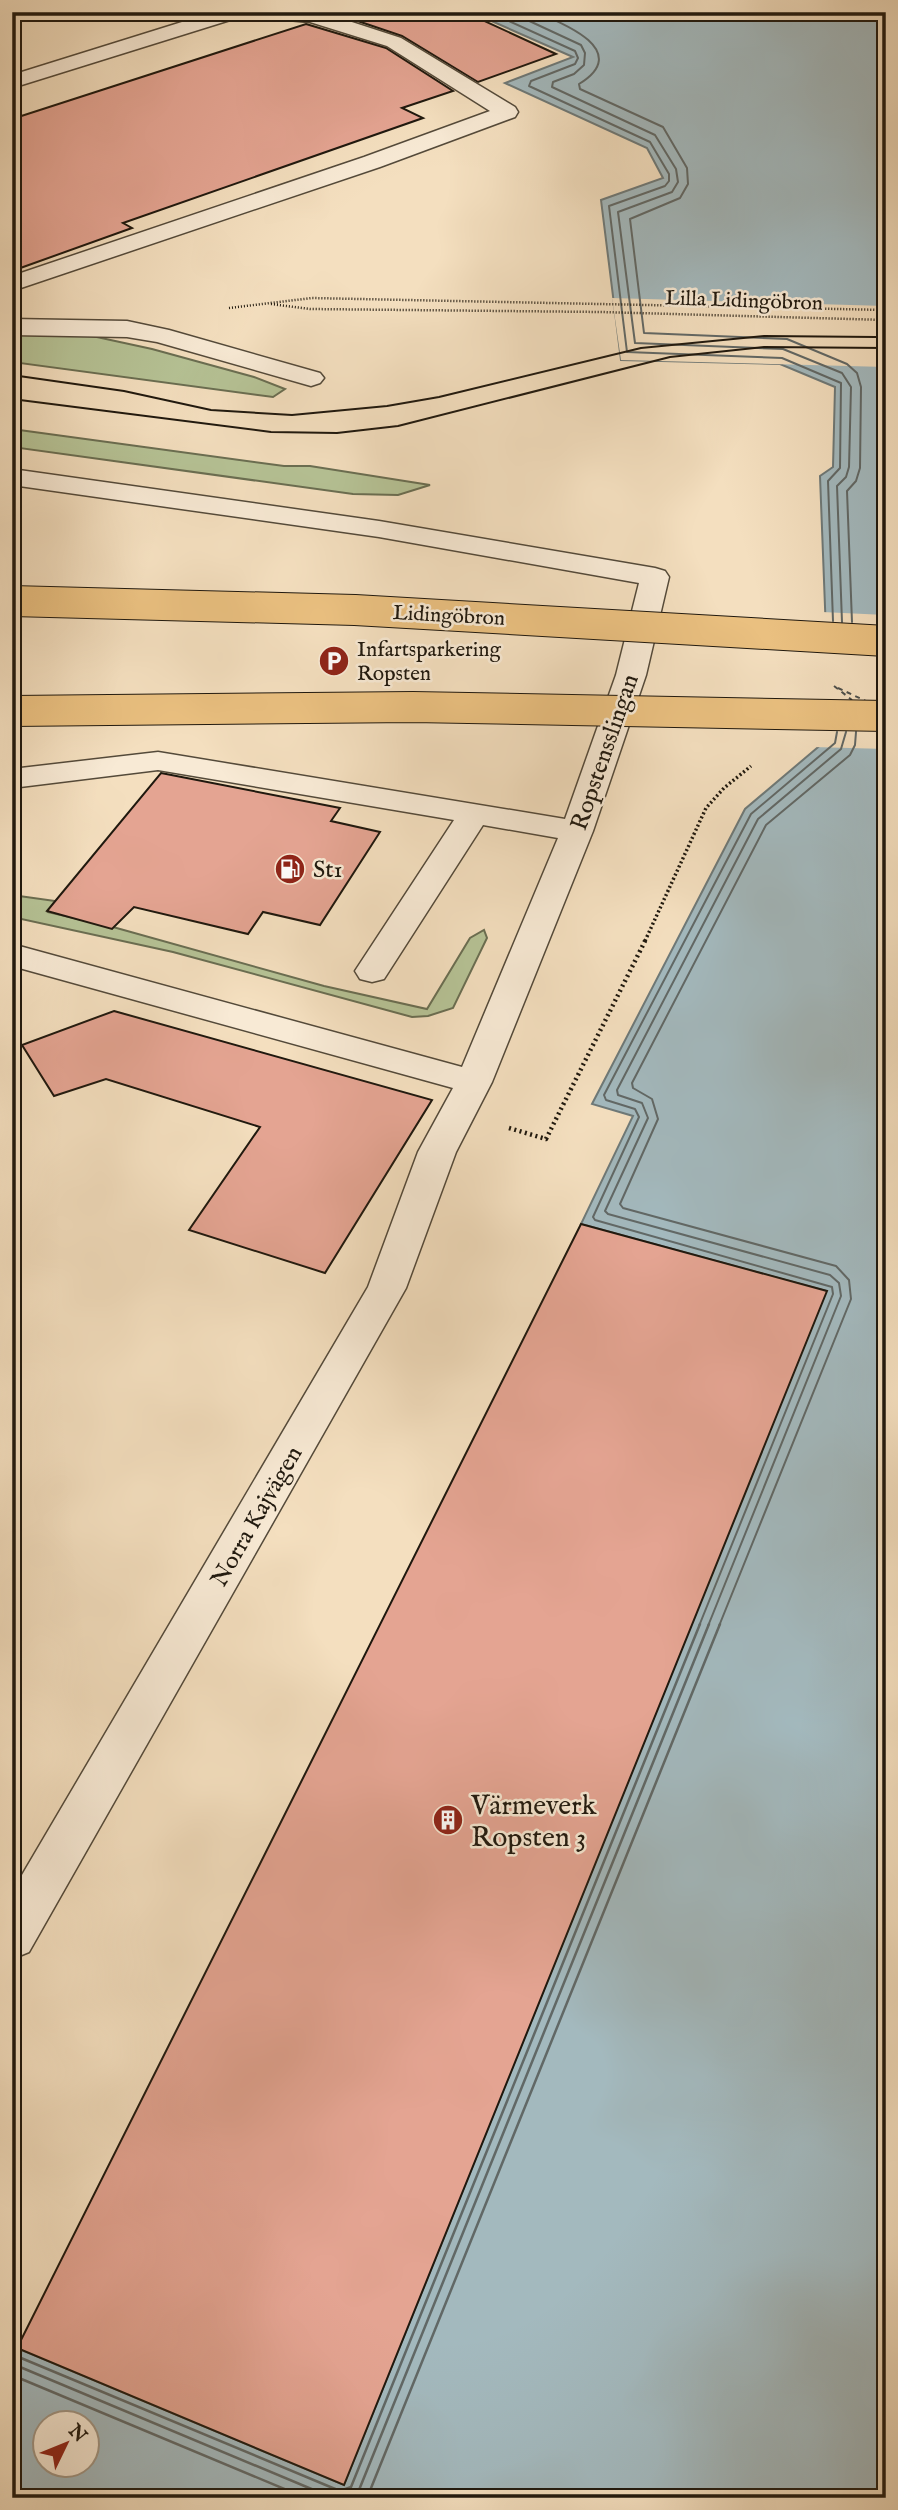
<svg xmlns="http://www.w3.org/2000/svg" width="898" height="2510" viewBox="0 0 898 2510" font-family="'IM FELL English',serif">
<style>
.green{fill:#b6c396;stroke:#6a6e52;stroke-width:2}
.water{fill:#a3b9be;stroke:#6e7978;stroke-width:2;fill-rule:evenodd}
.pier{fill:#f4dfbf}
.lines{fill:none;stroke-linecap:round;stroke-linejoin:round}
.shore-far1{stroke:#616866;stroke-width:2}
.shore{stroke:#616866;stroke-width:2.5}
.ferry{stroke:#4d504c;stroke-width:2;stroke-dasharray:5 4.5;stroke-linecap:butt}
.building{fill:#e4a492;stroke:#1f180e;stroke-width:2}
.minor-casing{stroke:#544a3a;stroke-width:3}
.path-far2{stroke:#1f180e;stroke-width:2.5;stroke-dasharray:1 2;stroke-linecap:butt}
.path-far1{stroke:#1f180e;stroke-width:3.5;stroke-dasharray:2 2.5;stroke-linecap:butt}
.path{stroke:#1f180e;stroke-width:4.5;stroke-dasharray:2 3.5;stroke-linecap:butt}
.minor{fill:#f8ead5;fill-rule:evenodd}
.tram{stroke:#1f180e;stroke-width:2}
.major-bridge-casing{stroke:#1f180e;stroke-width:32;stroke-linecap:butt}
.major-bridge{stroke:#eac080;stroke-width:30}
.labels{text-anchor:middle;stroke-width:5;stroke-linejoin:round;paint-order:stroke}
.far-street-label{font-size:21px;fill:#1f180e;stroke:#f8ead5}
.far-poi-label{font-size:21px;fill:#1f180e;stroke:#f8ead5;text-anchor:start}
.street-label{font-size:24px;fill:#1f180e;stroke:#f8ead5}
.poi-label{font-size:24px;fill:#1f180e;stroke:#f8ead5;text-anchor:start}
.near-poi-label{font-size:28px;fill:#1f180e;stroke:#f8ead5;text-anchor:start}
</style>
<rect width="100%" height="100%" fill="#f4dfbf"/>
<filter id="stains"><feTurbulence type="fractalNoise" baseFrequency=".00286" numOctaves="4"/><feColorMatrix values="0 0 0 0 .2 0 0 0 0 .09 0 0 0 0 .02 0 0 0 .5 -.17"/></filter>
<radialGradient id="worn" r=".72"><stop offset=".6" stop-color="#630" stop-opacity="0"/><stop offset="1" stop-color="#630" stop-opacity=".3"/></radialGradient>
<path class="green" d="M12,334h71l69,15 102,28 31,12 -12,8 -261,-35z
M12,429l272,37h26l120,19 -32,10 -45,-1 -341,-47z
M12,895l43,6 -7,11 65,15 211,59 103,23 43,-71 14,-8 3,8 -34,70 -25,8 -16,1 -239,-65 -161,-35z"/>
<path class="water" d="M471,12h415v2486h-874v-141l5,-9 327,137 482,-1194 -245,-67 52,-108 -41,-12 153,-295 85,-72 -10,-261 13,-9 2,-80 -55,-23 -159,-4 -20,-160 62,-22 -16,-30 -142,-65 68,-26zM46,2422h42v42h-42z"/>
<path class="pier" d="M612,298l274,8v61l-265,-7z
M822,612l64,3v134l-73,-2 14,-11z"/>
<g class="lines">
<path class="shore-far1" d="M489,12l86,39 3,7 -3,6 -44,17 -2,5 121,56 19,32v7l-4,5 -56,20 18,146 155,6 59,25 -1,85 -12,13 5,140
M510,12l71,33 4,8 -1,12 -10,9 -21,8 -1,5 103,48 21,34 2,13 -6,10 -54,20 17,131 148,6 59,24 9,14 -2,80 -3,10 -9,9 5,136
M536,12c27,11 97,39 43,72l1,5 83,38 24,41 1,16 -8,14 -50,21 14,114 143,6 60,25 10,9 4,14 -1,81 -4,13 -9,10 5,131
M699,1626l134,-332 -1,-7 -237,-67 -2,-3 46,-100 -4,-8 -29,-9 -2,-5 147,-281 84,-71 2,-11
M708,1626l133,-330 -2,-13 -9,-8 -222,-61 -3,-3 43,-93 -6,-15 -24,-8 -1,-5 141,-271 83,-70 5,-17
M719,1626l132,-327 -2,-19 -13,-14 -213,-58 -3,-4 38,-85 -6,-20 -19,-11 -1,-5 134,-258 84,-70 5,-10 1,-13"/>
<path class="shore" d="M12,2358h9l319,133 11,-4 349,-863
M12,2367h8l313,131
M12,2378h7l287,120
M353,2498l6,-8 350,-866
M367,2498l353,-874"/>
<path class="ferry" d="M834,686l18,14
M838,688l30,14"/>
</g>
<path class="building" d="M344,12h121l91,42 -78,28 -76,-46 -65,-22z
M306,24l80,24 67,43 -51,17 21,10 -300,105 9,5 -120,43v-152z
M161,773l179,35 -9,13 49,11 -60,93 -57,-13 -15,22 -114,-27 -22,22 -65,-18z
M114,1011l318,89 -107,173 -136,-43 71,-103 -154,-48 -52,17 -32,-51z
M581,1224l246,67 -483,1194 -327,-137z"/>
<g class="lines">
<g class="minor-casing">
<path id="minor" d="M214,12h32l-3,4 -231,72v-13z
M255,12h66l80,26 114,69 3,5 -3,5 -135,50 -368,124v-15l352,-119 126,-46 -103,-65 -77,-24 -45,-4 -7,-2z
M12,319l115,2 42,9 151,43 4,5 -4,5 -9,3 -154,-44 -30,-5 -115,-2z
M12,469l367,52 276,47 10,3 4,6 -23,98 -53,156 -101,251 -36,70 -50,136 -377,664 -17,7v-67l356,-605 50,-135 35,-64 -441,-122v-22l450,123 96,-229 -75,-13 -99,154 -12,3 -12,-3 -5,-8 99,-151 -296,-50 -146,18v-19l146,-17 407,67 51,-144 23,-92 -260,-46 -367,-52z"/>
</g>
<path class="path-far2" d="M271,304l39,5 291,3 285,8
M229,308l83,-10 574,12"/>
<path class="path-far1" d="M645,941l61,-133 18,-20 27,-22"/>
<path class="path" d="M509,1128l37,11 100,-200"/>
<use href="#minor" class="minor"/>
<path class="tram" d="M12,375l112,16 87,19 81,5 95,-9 52,-9 202,-49 123,-12 112,1
M12,399l259,33 66,1 61,-7 272,-69 94,-10 122,1"/>
<g class="major-bridge-casing">
<path id="major-bridge" d="M12,601l343,9 531,31
M12,711l401,-4 473,9"/>
</g>
<use href="#major-bridge" class="major-bridge"/>
</g>
<defs>
<g id="parking-disc" transform="scale(1.575)"><circle r="9.5" fill="#8f2418" stroke="#f8ead5"/><path d="M-3.5-5.5H1a3.5 3.5 0 0 1 0 7H-1V5.5H-3.5ZM-1-3.4V-.6H.8a1.4 1.4 0 0 0 0-2.8Z" fill="#fff"/></g>
<g id="fuel-disc" transform="scale(1.575)"><circle r="9.5" fill="#8f2418" stroke="#f8ead5"/><path d="M-5.5-6h7V0h2V4h1.3V-2.5L3-4.5l.8-.8L6-3V5H2.5V1h-1V6h-7ZM-4.2-4.7v3.2H.2V-4.7Z" fill="#fff"/></g>
<g id="building-disc" transform="scale(1.575)"><circle r="9.5" fill="#8f2418" stroke="#f8ead5"/><path d="M-4-6H4V6H1V3H-1V6H-4ZM-2.5-4.3h1.7v1.8h-1.7ZM.8-4.3h1.7v1.8H.8ZM-2.5-1h1.7V.8h-1.7ZM.8-1h1.7V.8H.8Z" fill="#fff"/></g>
</defs>
<g fill-rule="evenodd">
<use href="#parking-disc" x="334" y="661"/>
<use href="#fuel-disc" x="290" y="869"/>
<use href="#building-disc" x="448" y="1820"/>
</g>
<g class="labels">
<g class="far-street-label">
<text transform="translate(744 300) rotate(2)" y="7">Lilla Lidingöbron</text>
<text transform="translate(449 615) rotate(3)" y="7">Lidingöbron</text>
</g>
<g class="far-poi-label">
<text x="357" y="656">Infartsparkering<tspan x="357" dy="24">Ropsten</tspan></text>
</g>
<g class="street-label">
<text transform="translate(604 752) rotate(-71)" y="8">Ropstensslingan</text>
<text transform="translate(256 1516) rotate(-60)" y="8">Norra Kajvägen</text>
</g>
<g class="poi-label">
<text x="313" y="877">St1</text>
</g>
<g class="near-poi-label">
<text x="471" y="1814">Värmeverk<tspan x="471" dy="32">Ropsten 3</tspan></text>
</g>
</g>
<rect width="898" height="2510" fill="none" stroke="#f4dfbf" stroke-width="42"/>
<rect x="14" y="14" width="870" height="2482" fill="none" stroke="#1f180e" stroke-width="3.5"/>
<rect x="21" y="21" width="856" height="2468" fill="none" stroke="#1f180e" stroke-width="2"/>
<g transform="translate(66 2444) rotate(47)"><circle r="33" fill="#f8ead5" stroke="#a19685" stroke-width="2"/>
<path d="M0-5L12 26L0 18L-12 26Z" fill="#8f2418"/>
<text y="-10" font-size="19" font-weight="bold" text-anchor="middle" fill="#1f180e">N</text>
</g>
<rect width="100%" height="100%" filter="url(#stains)"/>
<rect width="100%" height="100%" fill="url(#worn)"/>
</svg>
